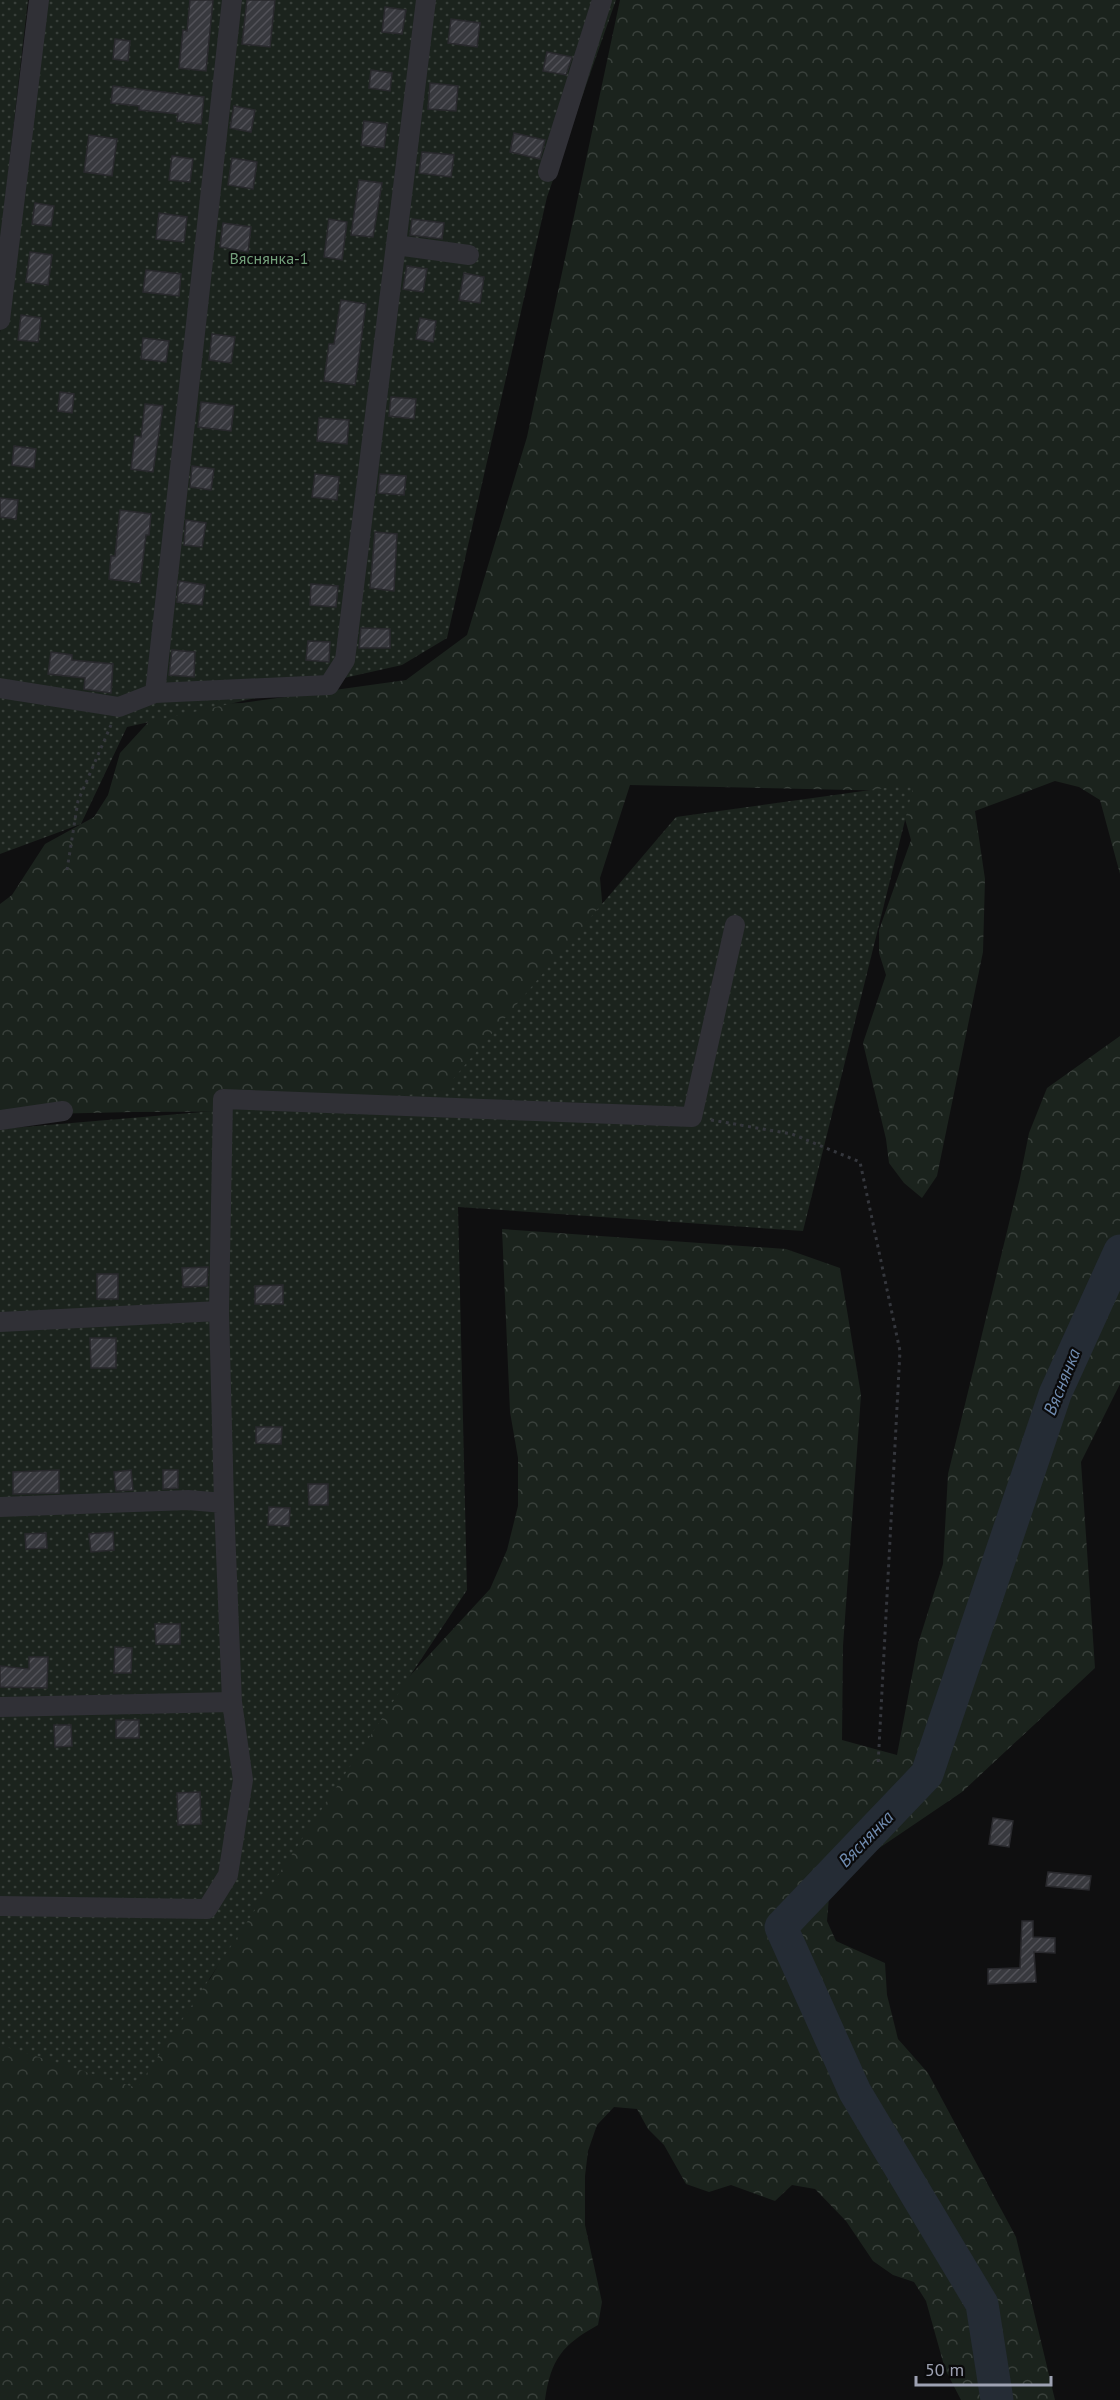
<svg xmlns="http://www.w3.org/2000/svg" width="1120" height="2400" viewBox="0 0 1120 2400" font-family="'PT Sans',sans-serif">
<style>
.forest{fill:url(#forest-crowns)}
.garden{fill:url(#garden-dots)}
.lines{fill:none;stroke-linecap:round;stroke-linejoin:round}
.river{stroke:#252c35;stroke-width:33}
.building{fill:url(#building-hatch);stroke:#29292d;stroke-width:1.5}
.path{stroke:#35373d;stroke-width:3;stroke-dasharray:3 4.5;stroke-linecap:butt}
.minor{stroke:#303036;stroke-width:20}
.labels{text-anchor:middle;stroke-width:4.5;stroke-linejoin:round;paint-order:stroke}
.park-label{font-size:16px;fill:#73a07b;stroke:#0a0a0b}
.water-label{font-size:18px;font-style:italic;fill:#718db2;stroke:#0a0a0b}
</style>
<defs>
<pattern id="forest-crowns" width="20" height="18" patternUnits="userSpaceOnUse" patternTransform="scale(1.5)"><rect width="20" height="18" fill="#1b231d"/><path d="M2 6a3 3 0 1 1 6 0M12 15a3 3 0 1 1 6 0" fill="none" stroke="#39403b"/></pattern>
<pattern id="garden-dots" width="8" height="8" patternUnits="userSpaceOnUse" patternTransform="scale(1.5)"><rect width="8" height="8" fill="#1b231d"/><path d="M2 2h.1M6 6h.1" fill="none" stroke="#39403b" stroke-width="1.8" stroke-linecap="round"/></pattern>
<pattern id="building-hatch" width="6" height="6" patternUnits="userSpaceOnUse" patternTransform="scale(1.5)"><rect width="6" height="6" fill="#38393e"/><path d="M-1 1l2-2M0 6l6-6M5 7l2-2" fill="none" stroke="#525258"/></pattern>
</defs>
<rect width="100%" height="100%" fill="#0f0f10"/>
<path class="forest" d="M620,0h500v874l-20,-74 -21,-13 -24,-6 -80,30 10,68 -2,73 -46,224 -15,22 -18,-15 -15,-20 -3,-24 -23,-96 23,-68 -7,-22v-23l32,-90 -14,-49 -267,-6 -30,93 4,45 -175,188 -296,1 -133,3v-211l12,-9 33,-51 49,-27 14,-22 12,-42 44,-48 78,-2 164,-23 61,-45 60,-198z
M1120,1036v348l-39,78 14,206 -133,124 -124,84 -9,21 -2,24 9,20 49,22 2,32 11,44 30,34 88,164 39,163h-94l-16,-31 -19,-68 -12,-19 -21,-7 -20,-14 -27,-40 -31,-32 -23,-4 -17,16 -44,-16 -22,7 -23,-8 -22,-39 -16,-16 -11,-20 -23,-2 -17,18 -9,26 -3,25v49l17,77 -4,23c-36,20 -47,34 -53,75h-545v-379l192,-29 18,-13 30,-52 142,-221 108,-117 17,-39 11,-44v-48l-8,-46 -8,-183 284,20 54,19 21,127 -18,251 -1,94 55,15 21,-111 25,-80 5,-90 72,-296 9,-45 18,-45z"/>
<path class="garden" d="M0,0h28l-28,244z
M39,0h577l-69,197 -100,441 -45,27 -275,62 -46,97 -81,30v-521z
M914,784l-111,447 -345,-24 9,383 -330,498 -137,-43v-916l442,-37 234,-275z"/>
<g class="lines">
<path class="river" d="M997,2400l-15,-96 -127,-212 -74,-165 146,-153 128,-380 65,-143"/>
</g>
<path class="building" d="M190,0h23l-7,71 -27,-3 4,-38 4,1z
M247,0h28l-5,47 -28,-3z
M385,7l21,3 -4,24 -20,-2z
M451,19l29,4 -3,24 -29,-4z
M115,39l15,2 -2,20 -15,-2z
M547,52l25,5 -6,18 -23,-4z
M371,70l21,3 -2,18 -21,-3z
M430,83l28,3 -2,25 -28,-2z
M113,86l91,11 -3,27 -24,-3 1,-7 -39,-4v-4l-28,-3z
M234,106l21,4 -4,22 -21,-4z
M364,121l23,3 -3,24 -23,-3z
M514,133l31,7 -5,19 -30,-7z
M89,135l28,4 -5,37 -28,-4z
M422,152l32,3 -3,22 -32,-4z
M172,156l21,3 -3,23 -21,-2z
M232,158l25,4 -4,27 -25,-4z
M359,180l23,3 -9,54 -22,-2z
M35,203l19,3 -3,20 -19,-2z
M159,213l28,4 -3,25 -28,-3z
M329,219l18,3 -5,38 -18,-3z
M412,219l32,4 -2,16 -32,-4z
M223,223l28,4 -3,25 -28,-5z
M30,252l22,3 -4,30 -22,-3z
M407,266l20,3 -4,23 -20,-3z
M146,270l35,4 -2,22 -36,-4z
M464,273l20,4 -4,26 -21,-3z
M341,300l25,4 -11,81 -31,-4 5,-37h5z
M21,315l20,3 -3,24 -20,-2z
M420,318l16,3 -3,21 -17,-3z
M212,334l23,3 -4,26 -22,-3z
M143,338l26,3 -3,21 -25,-3z
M60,392l14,2 -2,19 -14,-2z
M391,397l25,2 -2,20 -25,-3z
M201,402l33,4 -3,25 -33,-4z
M145,404l18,2 -10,66 -22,-3 4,-33 6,1z
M319,418l30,2 -2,24 -30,-3z
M14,446l22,3 -2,19 -22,-3z
M192,466l22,3 -3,21 -21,-3z
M315,474l24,3 -2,23 -25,-3z
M380,474l26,2 -2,19 -26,-2z
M0,498l18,2 -2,19 -16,-2z
M120,510l31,4 -2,21h-3l-6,48 -31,-4 2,-23h4z
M186,520l20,3 -4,24 -18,-2z
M375,532l22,2 -3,57 -24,-3z
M179,581l26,4 -3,20 -25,-3z
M311,584l27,2 -2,21 -26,-2z
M361,628l29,1v19h-31z
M308,641l22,1 -1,20 -23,-2z
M172,650l23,2 -1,25 -25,-2z
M51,652l21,3v5l41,4 -2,29 -27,-4 1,-11 -37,-4z
M208,1267l-1,19 -24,1 -1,-19z
M97,1274h21v25h-21z
M283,1285v19h-28v-18z
M90,1338h26v30h-25z
M256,1427h26l-1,17 -25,-1z
M59,1470v23l-46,1v-22z
M131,1470l2,20 -17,1 -2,-19z
M163,1470h15v18l-15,1z
M308,1484h20v21h-19z
M269,1507l21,1 -1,18 -21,-1z
M113,1532l1,18 -23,2 -2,-18z
M46,1533l1,15 -21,1 -1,-15z
M155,1624h25v20h-24z
M115,1647l17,1 -1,25h-17z
M29,1657h19l-1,31 -47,-1v-21l29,3z
M116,1720h23v18h-23z
M54,1725h17l1,21 -17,1z
M200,1792l1,32 -23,1 -1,-32z
M993,1818l20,3 -4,26 -20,-3z
M1048,1872l43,4 -2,14 -43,-4z
M1022,1921h11v16l22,1v15l-21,-1 2,30 -48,2v-15l32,-1z"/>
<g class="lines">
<path class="path" d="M67,870l11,-69 33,-76
M711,1120l81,14 68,28 40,189 -22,415"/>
<path class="minor" d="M548,172l54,-172
M396,245l73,10
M0,320l39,-320
M0,688l119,19 36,-14 174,-8 16,-25 81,-660
M155,693l77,-693
M0,1120l63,-9
M0,1322l219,-11
M0,1507l188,-7 36,3
M0,1707l232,-5
M0,1906l207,3 21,-34 15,-95 -11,-78 -8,-199 -5,-192 4,-212 469,18 43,-192"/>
</g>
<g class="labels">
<g class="park-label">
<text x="269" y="264">Вяснянка-1</text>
</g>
<g class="water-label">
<text transform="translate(1062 1382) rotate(-68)" y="6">Вяснянка</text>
<text transform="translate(866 1839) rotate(-46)" y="6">Вяснянка</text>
</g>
</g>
<path d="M916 2376v9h135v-9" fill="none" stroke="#9ea2b3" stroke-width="3"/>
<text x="925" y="2376" font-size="18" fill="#9ea2b3" stroke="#0a0a0b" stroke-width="4.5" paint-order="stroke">50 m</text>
</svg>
